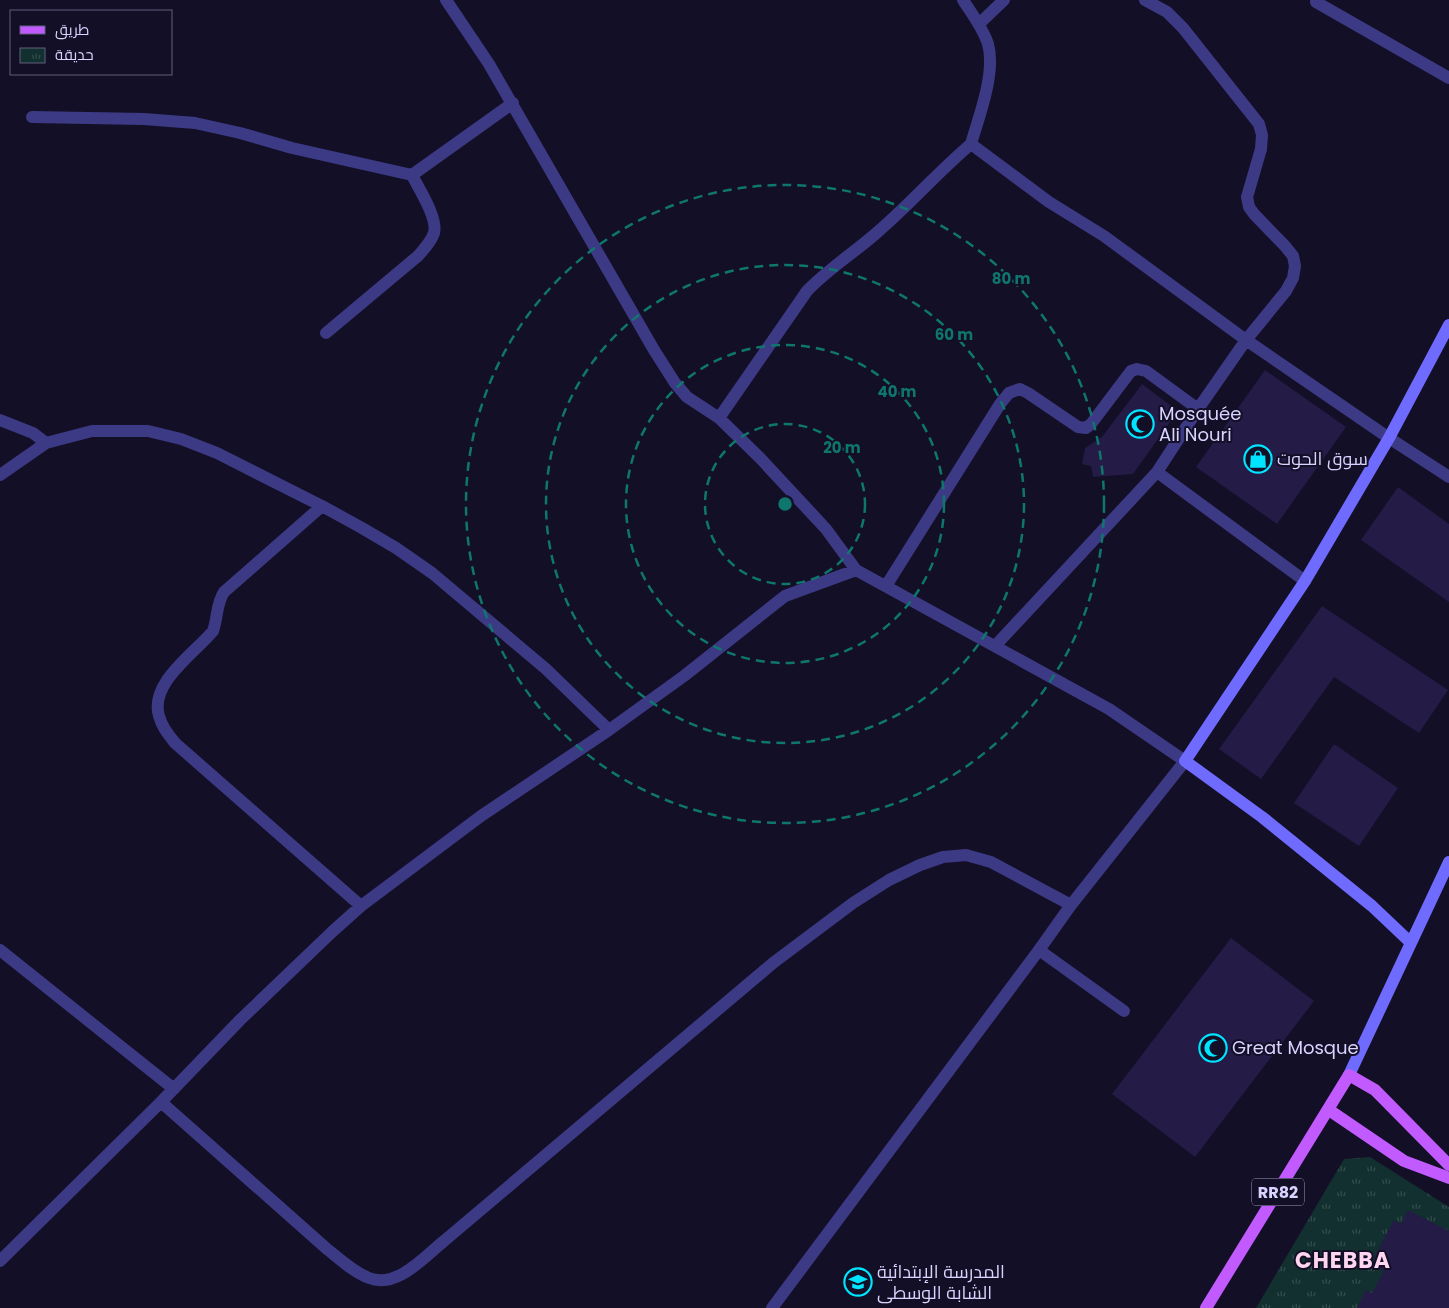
<svg xmlns="http://www.w3.org/2000/svg" width="1449" height="1308" viewBox="0 0 1449 1308" font-family="Poppins,Cairo,sans-serif">
<style>
.park{fill:url(#park-tufts)}
.building{fill:#241b47}
.lines{fill:none;stroke-linecap:round;stroke-linejoin:round}
.lane{stroke:#3d3a85;stroke-width:12}
.street{stroke:#3d3a85;stroke-width:12}
.secondary{stroke:#6f6bff;stroke-width:12}
.primary{stroke:#c25bff;stroke-width:12}
.ring{fill:none;stroke:#0f766e;stroke-width:2.5;stroke-dasharray:9 6}
.labels{text-anchor:middle;stroke-width:4;stroke-linejoin:round;paint-order:stroke}
.shield{fill:#130f26;stroke:#9e99be;stroke-width:1}
.shield-label{font-size:16px;font-weight:bold;fill:#d9d4ff}
.poi-label{font-size:18px;fill:#d9d4ff;stroke:#130f26;text-anchor:start}
.district-label{font-size:22px;font-weight:bold;letter-spacing:1px;fill:#ffd6f0;stroke:#130f26}
.centre{fill:#0f766e;stroke:#130f26;stroke-width:2.5}
.ring-label{font-size:15px;text-anchor:middle;font-weight:bold;fill:#0f766e;stroke:#130f26;stroke-width:4;stroke-linejoin:round;paint-order:stroke}
</style>
<defs>
<pattern id="park-tufts" width="24" height="20" patternUnits="userSpaceOnUse" patternTransform="scale(1.25)"><rect width="24" height="20" fill="#12302f"/><path d="M3 7l-1-3M5 7V3M7 7l1-3M15 17l-1-3M17 17v-4M19 17l1-3" fill="none" stroke="#344d4e"/></pattern>
</defs>
<rect width="100%" height="100%" fill="#130f26"/>
<path class="park" d="M1370,1157l79,50v101h-193l88,-149z"/>
<path class="building" d="M1265,370l81,57 -69,97 -81,-57z
M1142,384l36,27 -45,63 -40,3 -2,-11 -9,-2 3,-16 17,-11z
M1398,487l51,37v78l-88,-62z
M1322,606l126,84 -29,43 -85,-56 -73,102 -42,-30z
M1334,744l64,44 -39,58 -65,-43z
M1231,938l83,63 -119,156 -83,-63z
M1408,1210l41,21v77h-92l9,-18 6,3 12,-22 -6,-3 -4,-10 20,-38 7,4z"/>
<g class="lines">
<path class="lane" d="M1039,950l85,61"/>
<path class="street" d="M446,0l43,64 165,286 21,33 12,14 32,21 42,41 65,70 30,41 253,139 76,52 -114,144 -32,45 -267,358
M963,0c9,14 20,28 25,44 8,29 -9,72 -17,100l78,58 55,34 142,104 143,98 60,39
M1316,2l133,76
M979,24l25,-24
M32,117l112,2 51,4 45,10 52,15 120,27 101,-72
M326,333l92,-77c6,-7 13,-14 16,-23 4,-15 -15,-44 -22,-58
M719,418l88,-127c22,-23 50,-40 74,-62 31,-27 58,-58 90,-85
M0,420l33,13 13,10
M1157,472l148,109
M0,475l46,-32 46,-12h56l33,8 36,14 105,53 40,22 34,20 36,25 114,96 63,61
M322,506l-98,86c-8,12 -6,25 -11,39 -18,22 -64,52 -54,85 3,11 9,18 16,27l186,163
M886,586l114,-182 9,-11 11,-4 8,4 50,34 8,1 5,-4 40,-53 6,-2 9,2 52,38
M995,646l162,-174 41,-63 48,-69 40,-49 7,-13 2,-12 -2,-10 -8,-10 -31,-32 -5,-7 -2,-10 14,-48 1,-14 -3,-11 -76,-96 -16,-16 -22,-12
M0,950l174,139
M161,1102l166,147c13,10 26,23 42,29 28,11 55,-21 75,-37l329,-278 80,-60 36,-23 31,-15 23,-8 23,-2 25,7 80,43
M0,1261l161,-159 79,-82 93,-89 28,-25 120,-90 128,-86 75,-54 101,-80 71,-26"/>
<path class="secondary" d="M1410,942l-38,-36 -110,-89 -77,-56 120,-180 84,-143 60,-113
M1349,1075l100,-213"/>
<path class="primary" d="M1329,1110l75,51 45,17
M1206,1308l143,-233 26,15 74,75"/>
</g>
<g class="ring">
<circle cx="785" cy="504" r="80"/>
<circle cx="785" cy="504" r="159"/>
<circle cx="785" cy="504" r="239"/>
<circle cx="785" cy="504" r="319"/>
</g>
<defs>
<g id="mosque-ring" transform="scale(1.4375)"><circle r="9.5" fill="#130f26" stroke="#00e5ff" stroke-width="1.5"/><path d="M3.5-4.9A6 6 0 1 0 3.5 4.9A5 5 0 1 1 3.5-4.9Z" fill="#00e5ff"/></g>
<g id="shop-ring" transform="scale(1.4375)"><circle r="9.5" fill="#130f26" stroke="#00e5ff" stroke-width="1.5"/><path d="M-5-2.5h2.3a2.7 3.5 0 0 1 5.4 0H5L5.5 6h-11ZM-1.5-2.5h3a1.5 2.3 0 0 0-3 0Z" fill="#00e5ff"/></g>
<g id="school-ring" transform="scale(1.4375)"><circle r="9.5" fill="#130f26" stroke="#00e5ff" stroke-width="1.5"/><path d="M0-5L7-2L0 1L-7-2ZM-4 1L0 2.5L4 1V4Q0 6-4 4Z" fill="#00e5ff"/></g>
</defs>
<g fill-rule="evenodd">
<use href="#mosque-ring" x="1140" y="424"/>
<use href="#shop-ring" x="1258" y="459"/>
<use href="#mosque-ring" x="1213" y="1048"/>
<use href="#school-ring" x="858" y="1282"/>
</g>
<g class="labels">
<rect class="shield" x="1252" y="1178.5" width="52" height="27" rx="4"/>
<g class="shield-label">
<text x="1278" y="1198">RR82</text>
</g>
<g class="poi-label">
<text x="1159" y="420">Mosquée<tspan x="1159" dy="21">Ali Nouri</tspan></text>
<text x="1277" y="465">سوق الحوت</text>
<text x="1232" y="1054">Great Mosque</text>
<text x="877" y="1278">المدرسة الإبتدائية<tspan x="877" dy="21">الشابة الوسطى</tspan></text>
</g>
<g class="district-label">
<text x="1343" y="1268">CHEBBA</text>
</g>
</g>
<circle cx="785" cy="504" r="8" class="centre"/>
<g class="ring-label">
<text x="1011" y="284">80 m</text>
<text x="954" y="340">60 m</text>
<text x="897" y="397">40 m</text>
<text x="842" y="453">20 m</text>
</g>
<rect x="10" y="10" width="162" height="65" fill="#130f26" stroke="#625e7d"/>
<rect x="20" y="26" width="25" height="8" fill="#c25bff" stroke="#625e7d"/>
<text x="55" y="35" font-size="15" fill="#d9d4ff">طريق</text>
<rect x="20" y="48" width="25" height="15" fill="url(#park-tufts)" stroke="#625e7d"/>
<text x="55" y="60" font-size="15" fill="#d9d4ff">حديقة</text>
</svg>
